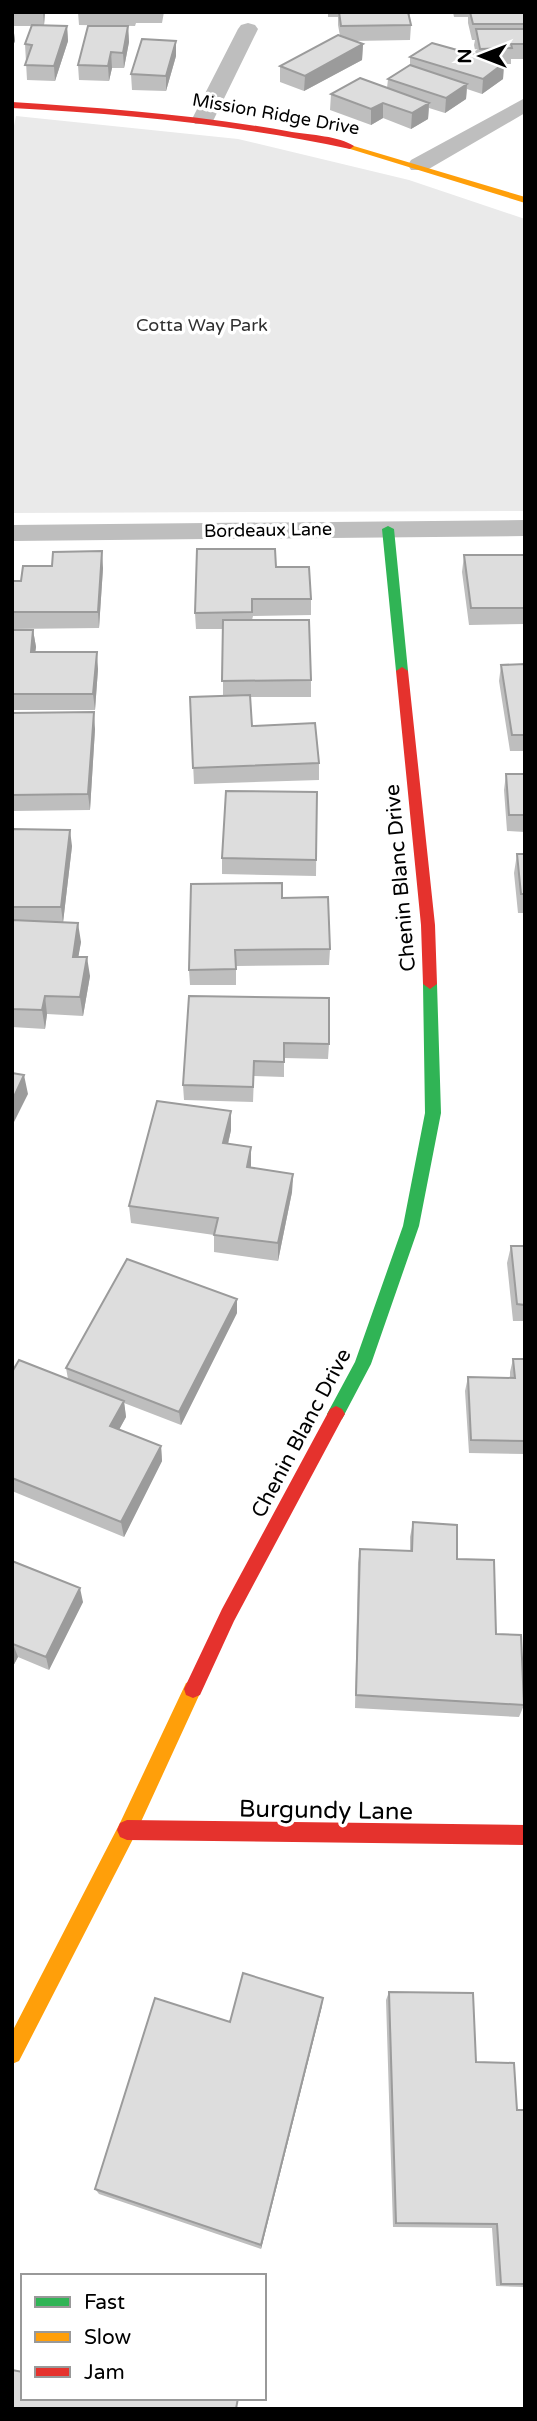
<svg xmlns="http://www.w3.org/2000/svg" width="537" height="2421" viewBox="0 0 537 2421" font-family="'Varela Round',sans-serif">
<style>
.green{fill:#eaeaea}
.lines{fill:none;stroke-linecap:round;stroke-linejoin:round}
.street{fill:#bebebe;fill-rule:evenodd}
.fast{fill:#30b455;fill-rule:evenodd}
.slow{fill:#ff9f0a;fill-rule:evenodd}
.jam{fill:#e5322d;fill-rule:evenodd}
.wall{fill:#bebebe}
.shaded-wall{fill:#9b9b9b}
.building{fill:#ddd;stroke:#9b9b9b;stroke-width:2}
.labels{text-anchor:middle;stroke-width:7;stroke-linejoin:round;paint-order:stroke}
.far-street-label{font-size:18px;fill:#000;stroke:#fff}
.far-park-label{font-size:18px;fill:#303030;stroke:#fff}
.street-label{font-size:21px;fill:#000;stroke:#fff}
.near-street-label{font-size:24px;fill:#000;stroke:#fff}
</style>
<rect width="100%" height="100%" fill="#fff"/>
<path class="green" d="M16,116l222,23 171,41 116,39v292l-513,2v-377z"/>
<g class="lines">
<path class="street" d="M248,23l7,2 3,4 -44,90 -3,5h-16l-3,-5 46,-90 3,-4z
M525,98v15l-98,57h-16l-3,-5 3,-5z
M525,520v16l-513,5v-16z"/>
<path class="fast" d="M388,526l6,3 14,142 -6,4 -6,-4 -14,-142z
M430,979l7,5 4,129 -22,113 -48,138 -29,55 -6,3 -6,-3 -3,-5 28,-52 48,-136 22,-113 -2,-129z"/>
<path class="slow" d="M347,144l178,53v6l-178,-55z
M193,1680l7,3 2,6 -68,148 -115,224 -7,3v-32l108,-209 66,-140z"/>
<path class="jam" d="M12,102c94,6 187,13 280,30 19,3 47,4 62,14l-4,3c-112,-24 -224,-35 -338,-41z
M402,667l6,4 27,254 2,59 -7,5 -7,-5 -2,-59 -25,-254z
M336,1406l6,3 3,5 -3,5 -108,202 -34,74 -7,3 -7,-3 -2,-6 38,-80 108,-200z
M127,1820l398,5v20l-398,-5 -7,-3 -3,-7 3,-7z"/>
</g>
<path class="wall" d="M12,12h33l-1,13 23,1 1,15 -13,40 -28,-1 -2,-36 6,-18h-18l2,15 -3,7z
M78,12h86l-2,11h-26l-1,3 -56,-1z
M328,12h81l2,13 -1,15 -57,1 10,3 -1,16 -58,31 -24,-9v-16l60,-30 -2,-11v-8h-10z
M453,12h72v47h-14v5h-7l-1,15 -21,15 -15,-5 -1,10 -21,14 -16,-5 -1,11 -17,10 -28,-11 -12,7 -41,-15 1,-16 56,-6 1,-9 22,-14v-8l66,-2 -2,-10 1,-5h-3l-4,-17v-6h-14z
M128,26l1,16 -5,26h-12l-3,13 -30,-1 -1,-15z
M176,41v15l-10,35 -34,-1 -1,-16z
M464,555h61v69l-56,1 -7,-53z
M52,566l51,2 -4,60 -87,1v-48h9z
M276,567l35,32v16l-58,1 -1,4 59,60v17h-61l2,29 67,37v17l-125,4 -4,-87 33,-1v-67h-27l-1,-16z
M12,630h21l3,17 -1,5 63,17 -3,41h-83z
M525,664v87h-15l-11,-70 2,-16z
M12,713l83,16 -5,81 -78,1z
M506,774h19v58l-18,-1 -3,-41z
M317,792l-1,84 -94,-2v-16z
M12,829l60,17 -9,76 18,20 -3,15 12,19 -7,40 -36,-2 -2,15 -33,-2z
M517,854h8v59h-7l-4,-40z
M282,898l48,51 -1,16 -93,1v19h-46l-1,-15z
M189,996l140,48 -1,15 -44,-1v19l-30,-1 -1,26 -69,-2 -1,-15z
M231,1111v19l-3,14 23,3v21l42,6 -1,18 -14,69 -64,-9v-17l-83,-12 -2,-17z
M511,1246h14v75h-12l-6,-58z
M237,1313l-56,112 -57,-22 2,14 -7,12 42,17 1,15 -38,76 -112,-46v-119l56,7 -2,-11z
M513,1359h12v95l-56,-1 -4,-62 3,-14 42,1v-6z
M413,1522l44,37 39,75 28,71 -5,12 -164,-9 3,-145 2,-14 50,2v-14z
M12,1561l71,41 -34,68 -31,-13 -6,11z
M389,1992l87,70 41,48h8v177l-29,-1 -4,-58 -99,-1 -7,-227z
M322,2006l-61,243 -162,-55 -4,-5 135,-167z"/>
<path class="shaded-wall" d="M43,12h2l-1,13z
M13,25l2,16 -3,7v-20z
M67,26l1,15 -13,40 -1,-15z
M128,26l1,16 -5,26 -1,-15z
M176,41v15l-10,35v-15z
M363,44l-1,16 -58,31 1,-15z
M111,52l1,16 -3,13 -1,-15z
M504,63l-1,16 -21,15 1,-15z
M467,84l-1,15 -21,14 1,-15z
M383,103v15l-12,7v-16z
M429,103l-1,16 -17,10 1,-16z
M102,551l1,17 -4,60 -1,-16z
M33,630l3,17 -3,22 -2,-17z
M97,652l1,17 -3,41 -2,-16z
M94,712l1,17 -5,81 -2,-16z
M70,830l2,16 -9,77 -2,-16z
M78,923l3,19 -6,34 -2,-19z
M87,957l3,19 -7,40 -3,-19z
M45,996l2,18 -2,15 -3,-19z
M24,1075l4,19 -16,32v-25z
M231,1111v19l-7,31 -1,-18z
M251,1147v18l-3,20 -1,-18z
M293,1174l-1,18 -14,69v-18z
M237,1299v14l-56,112 -2,-13z
M124,1401l2,16 -13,24 -3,-15z
M161,1446l1,15 -38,76 -3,-15z
M80,1588l3,14 -34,68 -3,-13z
M13,1644l5,13 -6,11v-22z
M323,1998l-1,8 -61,243v-4z"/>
<path class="building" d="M339,12h69l3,13 -70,1z
M470,12h55v12h-52z
M32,25l35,1 -13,40 -29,-1 7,-20 -7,-1z
M88,26h40l-5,27 -12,-1 -3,14 -30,-1z
M476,29h49v15h-14l1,4 -32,1z
M338,35l25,9 -58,32 -25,-10z
M142,39l34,2 -10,35 -35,-2z
M432,43l72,20 -21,16 -73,-22z
M410,65l57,19 -21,14 -58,-19z
M360,78l69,25 -17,10 -29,-10 -12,6 -40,-15z
M197,549h78l1,18h33l2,32h-59v13l-57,1z
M102,551l-4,61h-86v-31h9l2,-15h29l1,-14z
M464,555h61v53h-54z
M223,620h86l2,60 -89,1z
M12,630h21l-2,22h66l-4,42h-81z
M525,664v71h-13l-11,-70z
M250,695l2,31 63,-3 4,40 -126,5 -3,-71z
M94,712l-6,82 -76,1v-82z
M506,774h19v41h-16z
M226,791l91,1 -1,68 -94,-2z
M12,829l58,1 -9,77h-49z
M517,854h8v40h-4z
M282,883v15l46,-1 2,52 -95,1 1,19 -47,1 2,-86z
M12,920l66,3 -5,34h14l-7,40 -35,-1 -3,14 -30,-1z
M189,996l140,2v46l-45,-1v19l-30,-1 -1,26 -70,-2z
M12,1073l12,2 -12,26z
M157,1101l74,10 -8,32 28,4 -4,20 46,7 -15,69 -64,-8 4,-17 -89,-12z
M511,1246h14v59l-8,-1z
M127,1259l110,40 -58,113 -113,-44z
M513,1359h12v82l-54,-1 -3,-63 47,1z
M19,1360l105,41 -14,25 51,20 -40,76 -109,-44v-106z
M413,1522l44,3v34l37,1 2,74 25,1 3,70 -168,-10 4,-146 52,2z
M12,1561l68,27 -34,69 -33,-13 -1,2z
M243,1973l80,25 -62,247 -166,-56 60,-191 75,24z
M389,1992l84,1 3,69 38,1 3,47h8v174h-24l-4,-60 -101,-1z
M12,2370l11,2v26h215l-2,11h-224z"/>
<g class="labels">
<g class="far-street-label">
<text transform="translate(276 114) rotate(10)" y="6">Mission Ridge Drive</text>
<text transform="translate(268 530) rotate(-1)" y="6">Bordeaux Lane</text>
</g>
<g class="far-park-label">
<text x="202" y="331">Cotta Way Park</text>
</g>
<g class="street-label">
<text transform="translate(400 878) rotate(-95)" y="7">Chenin Blanc Drive</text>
<text transform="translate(301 1433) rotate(-62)" y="7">Chenin Blanc Drive</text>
</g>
<g class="near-street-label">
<text transform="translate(326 1810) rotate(1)" y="8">Burgundy Lane</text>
</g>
</g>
<rect width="537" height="2421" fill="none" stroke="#000000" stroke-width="28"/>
<rect x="21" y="2274" width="245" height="126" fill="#ffffff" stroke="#999999" stroke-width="2"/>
<rect x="35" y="2297" width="35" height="10" fill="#30b455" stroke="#999999" stroke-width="2"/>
<text x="84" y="2309" font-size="21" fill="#000000">Fast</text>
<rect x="35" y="2332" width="35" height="10" fill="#ff9f0a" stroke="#999999" stroke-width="2"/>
<text x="84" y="2344" font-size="21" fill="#000000">Slow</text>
<rect x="35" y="2367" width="35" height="10" fill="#e5322d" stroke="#999999" stroke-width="2"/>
<text x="84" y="2379" font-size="21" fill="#000000">Jam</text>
<g transform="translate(481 56) rotate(270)" stroke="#ffffff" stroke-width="5" paint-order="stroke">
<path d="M0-5L12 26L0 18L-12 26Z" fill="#000000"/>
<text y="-10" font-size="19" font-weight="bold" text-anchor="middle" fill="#000000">N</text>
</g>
</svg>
